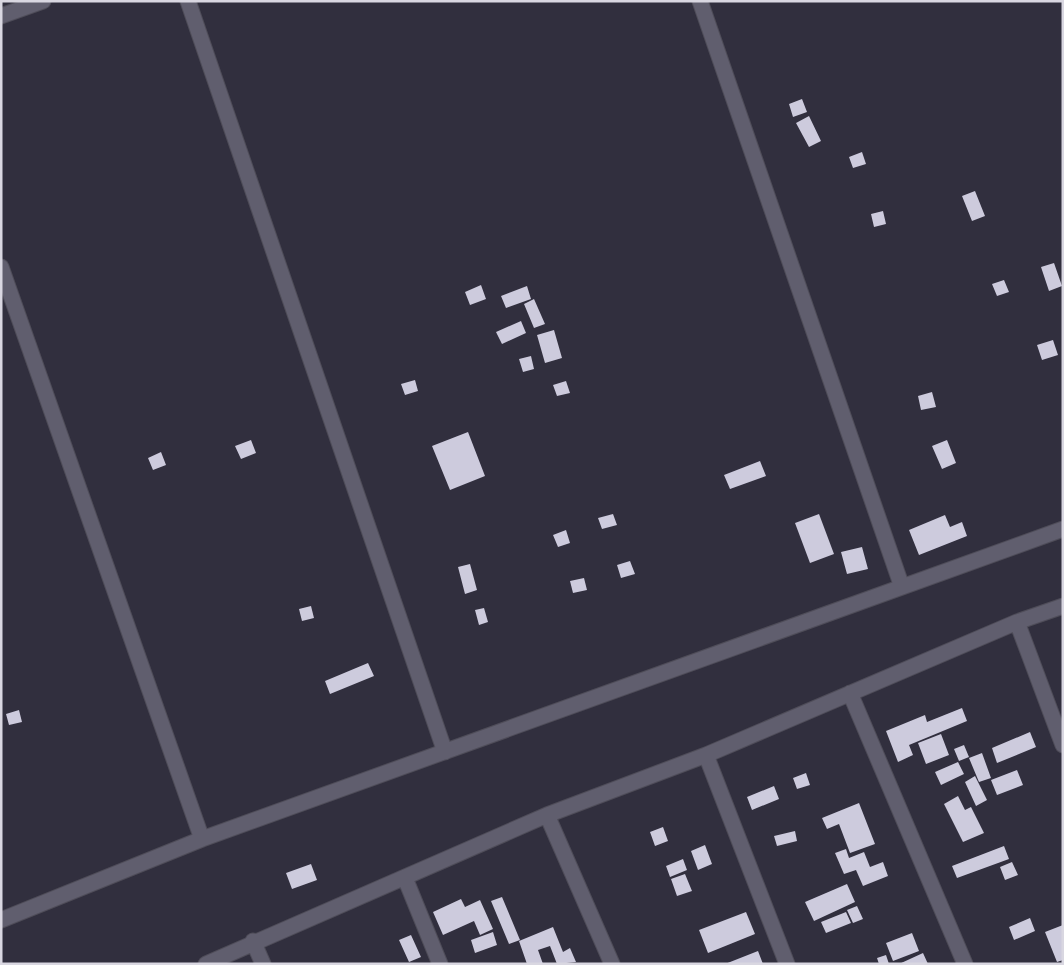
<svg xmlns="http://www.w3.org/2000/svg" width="1064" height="965" viewBox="0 0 1064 965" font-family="Figtree,sans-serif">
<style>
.building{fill:#cdcbdd}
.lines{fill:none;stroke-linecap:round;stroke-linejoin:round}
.minor-casing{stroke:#4f4d59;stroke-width:17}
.minor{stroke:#605e6e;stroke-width:15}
</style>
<rect width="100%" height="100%" fill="#312f3e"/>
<path class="building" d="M802,99l5,13 -14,5 -4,-13z
M809,116l12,25 -12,6 -13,-24z
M862,152l4,12 -13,4 -4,-11z
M975,191l10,25 -13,5 -10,-25z
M883,211l3,13 -12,3 -3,-13z
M1054,263l8,23 -13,5 -8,-24z
M1004,280l5,12 -12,4 -5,-12z
M481,285l5,14 -16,6 -5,-13z
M527,286l4,13 -25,9 -5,-12z
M534,299l11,25 -11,4 -10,-24z
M521,321l5,12 -24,11 -6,-12z
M554,330l8,28 -17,5 -8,-28z
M1053,340l5,15 -16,5 -5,-15z
M531,356l3,13 -11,3 -4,-13z
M415,380l3,11 -13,4 -4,-11z
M566,381l4,12 -13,3 -4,-11z
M932,392l4,15 -15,3 -3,-14z
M468,432l17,44 -35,14 -18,-44z
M251,440l5,13 -15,6 -6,-13z
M947,440l9,23 -14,6 -10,-23z
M161,452l5,13 -13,5 -5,-12z
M760,461l6,15 -36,13 -6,-14z
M613,514l4,11 -15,4 -4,-11z
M819,514l15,40 -24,9 -15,-40z
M945,515l5,12 12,-5 5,14 -48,19 -10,-25z
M566,530l4,13 -12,4 -5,-12z
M862,547l6,22 -21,5 -6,-22z
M630,561l5,13 -14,4 -4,-13z
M470,564l7,26 -12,4 -7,-27z
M584,578l3,12 -14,3 -3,-12z
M311,606l3,12 -12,3 -3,-12z
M484,608l4,14 -9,3 -4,-15z
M368,663l6,13 -44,18 -5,-13z
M962,708l5,13 -58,24 4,10 -15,7 -12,-31 39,-16 2,7z
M19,710l3,12 -13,3 -3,-11z
M1030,732l6,15 -39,16 -5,-15z
M941,734l8,21 -23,9 -8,-21z
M964,745l5,12 -10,4 -5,-12z
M982,753l9,25 -12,4 -10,-24z
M958,762l6,12 -23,11 -6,-13z
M1017,770l6,15 -26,10 -6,-15z
M806,773l4,12 -13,4 -4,-11z
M975,776l12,24 -11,6 -11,-24z
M774,786l5,13 -27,11 -5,-13z
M958,796l7,14 6,-3 13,26 -21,9 -19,-38z
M859,803l16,41 -25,9 -11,-29 -12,5 -5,-11z
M663,827l5,14 -13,5 -5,-14z
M795,831l2,10 -20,5 -3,-10z
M705,845l7,19 -14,6 -7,-19z
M1004,846l5,13 -52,19 -5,-12z
M846,849l3,9 15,-6 6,15 13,-5 5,14 -25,10 -7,-16 -12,4 -9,-21z
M683,859l4,11 -17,7 -4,-11z
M1012,862l6,13 -13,5 -5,-13z
M311,864l6,16 -25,9 -6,-16z
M685,874l7,17 -15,5 -6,-17z
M847,884l8,18 -41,19 -9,-19z
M502,897l18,43 -11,4 -18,-43z
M461,899l4,8 15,-7 13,29 -13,6 -6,-14 -31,14 -10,-23z
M857,906l6,13 -10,4 -6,-13z
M746,912l9,22 -47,19 -9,-23z
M846,912l5,11 -25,10 -5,-11z
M1030,918l5,13 -21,9 -5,-13z
M1063,925v35l-6,2 -12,-30z
M553,927l10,25 7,-4 6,14 -19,2 -7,-18 -12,4 5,14h-16l-8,-23z
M493,932l4,13 -22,8 -4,-13z
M912,933l7,18 -26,10 -7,-18z
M411,935l10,22 -12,5 -10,-22z
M758,951l5,13h-38z
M923,953l5,11h-29z
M886,955l3,9h-10l-2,-6z"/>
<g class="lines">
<g class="minor-casing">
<path id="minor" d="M188,1l257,751
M700,1l202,586
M1,16l42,-15
M1,267l201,572
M1017,622l46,123
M850,693l115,271
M706,755l81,209
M547,815l65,149
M405,878l35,86
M1,920l201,-81 861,-310
M253,941l10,23
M206,964l341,-149 159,-60 311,-133 46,-16"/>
</g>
<use href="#minor" class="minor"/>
</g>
<rect width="1064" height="965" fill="none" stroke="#d9d7e1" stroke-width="5"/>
</svg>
